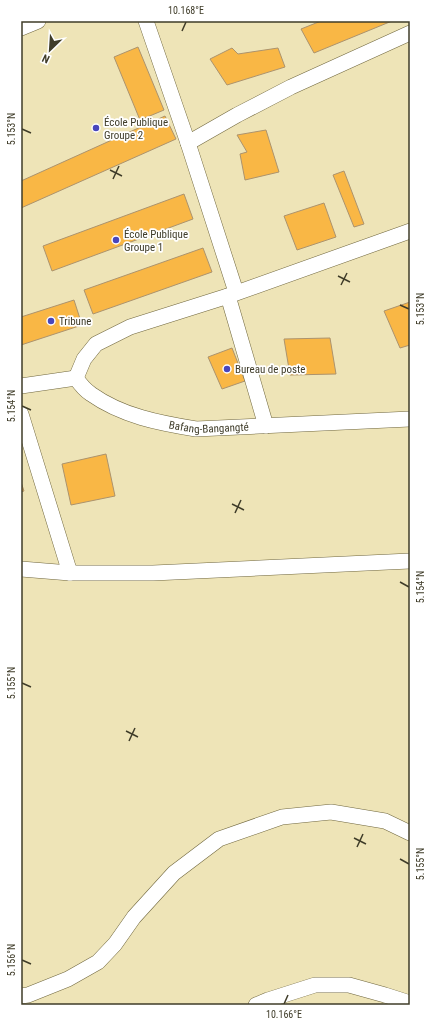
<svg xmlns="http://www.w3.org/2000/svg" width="431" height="1026" viewBox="0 0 431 1026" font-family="'Roboto Condensed',sans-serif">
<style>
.building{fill:#f9b745;stroke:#ac936d}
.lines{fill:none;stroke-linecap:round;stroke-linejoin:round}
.minor-casing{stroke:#70673e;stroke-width:16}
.minor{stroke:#fff;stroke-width:15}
.ticks{fill:none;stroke:#3f3c29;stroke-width:1.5}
.poi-dot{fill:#4846bc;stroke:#fff;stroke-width:1.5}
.labels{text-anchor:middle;stroke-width:3.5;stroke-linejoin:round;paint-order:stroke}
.poi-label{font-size:11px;fill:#3f3c29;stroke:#fff;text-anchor:start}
.street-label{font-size:11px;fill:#3f3c29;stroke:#fff}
.neatline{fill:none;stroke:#3f3c29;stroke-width:1.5}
.ticks-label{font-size:10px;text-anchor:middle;fill:#3f3c29}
</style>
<rect width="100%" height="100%" fill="#eee4b7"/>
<path class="building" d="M321,21h71l-78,32 -13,-24z
M138,47l26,63 -24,10 -26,-63z
M232,48l6,6 40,-6 7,19 -58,18 -17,-26z
M165,116l11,23 -155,69v-27z
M266,130l13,42 -34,8 -5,-26 7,-2 -10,-17z
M344,171l20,53 -10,3 -21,-52z
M184,194l9,25 -141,52 -9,-25z
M324,203l12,34 -39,13 -13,-34z
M203,248l9,24 -119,42 -9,-24z
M74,300l8,25 -61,20v-28z
M410,302v43l-10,3 -16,-37z
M330,338l6,36 -46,1 -6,-36z
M232,348l13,33 -23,8 -14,-32z
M106,454l9,42 -44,9 -9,-41z
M21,482l3,9 -3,1z"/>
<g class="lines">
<g class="minor-casing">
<g id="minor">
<path d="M146,21l42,122 48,149"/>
<path d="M21,28l17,-7"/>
<path d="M188,143l49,-28 54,-28 119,-54"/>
<path d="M228,296l38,130"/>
<path d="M76,378l8,-19 12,-15 34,-17 98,-31 182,-65"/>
<path id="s1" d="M21,386l55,-8c4,6 9,12 15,16 31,22 68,29 105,35l214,-10"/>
<path d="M21,414l49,159"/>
<path d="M21,569l49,4h83l257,-12"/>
<path d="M21,996l7,-1 40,-16 30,-17 17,-18 19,-27 40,-44 45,-34 63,-22 49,-5 54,9 25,12"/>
<path d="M256,1005l12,-5 47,-15h34l36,10 25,8"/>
</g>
</g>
<use href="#minor" class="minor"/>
</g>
<path class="ticks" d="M182,31l4,-9M22,129l9,4M110,170l12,6M113,179l6,-13M338,276l12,6M341,285l6,-12M400,305l9,4M22,406l9,4M232,504l12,6M235,513l6,-13M400,582l9,5M22,683l9,4M126,731l12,6M129,741l6,-13M354,838l12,6M357,847l6,-13M400,859l9,5M22,960l9,4M284,1004l4,-9"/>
<g class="poi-dot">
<circle cx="96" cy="128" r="4"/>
<circle cx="116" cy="240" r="4"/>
<circle cx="51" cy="321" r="4"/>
<circle cx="227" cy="369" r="4"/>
</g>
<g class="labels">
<g class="poi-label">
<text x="104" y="126">École Publique<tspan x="104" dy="13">Groupe 2</tspan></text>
<text x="124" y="238">École Publique<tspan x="124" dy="13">Groupe 1</tspan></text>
<text x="59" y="325">Tribune</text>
<text x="235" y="373">Bureau de poste</text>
</g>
<g class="street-label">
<text dy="4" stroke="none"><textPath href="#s1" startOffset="202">Bafang-Bangangté</textPath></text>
</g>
</g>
<rect width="431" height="1026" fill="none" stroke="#ffffff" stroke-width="44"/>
<g transform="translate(50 50) rotate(205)" stroke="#ffffff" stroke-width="3" paint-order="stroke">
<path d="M0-3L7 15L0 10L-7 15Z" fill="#3f3c29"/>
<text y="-6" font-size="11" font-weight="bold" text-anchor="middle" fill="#3f3c29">N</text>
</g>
<rect x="22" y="22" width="387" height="982" class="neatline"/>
<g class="ticks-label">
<text x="186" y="14">10.168°E</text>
<text transform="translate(11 129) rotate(-90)" y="4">5.153°N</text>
<text transform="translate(420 309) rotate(-90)" y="4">5.153°N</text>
<text transform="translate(11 406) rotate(-90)" y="4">5.154°N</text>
<text transform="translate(420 587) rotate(-90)" y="4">5.154°N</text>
<text transform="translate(11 683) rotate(-90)" y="4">5.155°N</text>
<text transform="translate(420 864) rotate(-90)" y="4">5.155°N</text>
<text transform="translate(11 960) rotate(-90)" y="4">5.156°N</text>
<text x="284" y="1018">10.166°E</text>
</g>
</svg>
